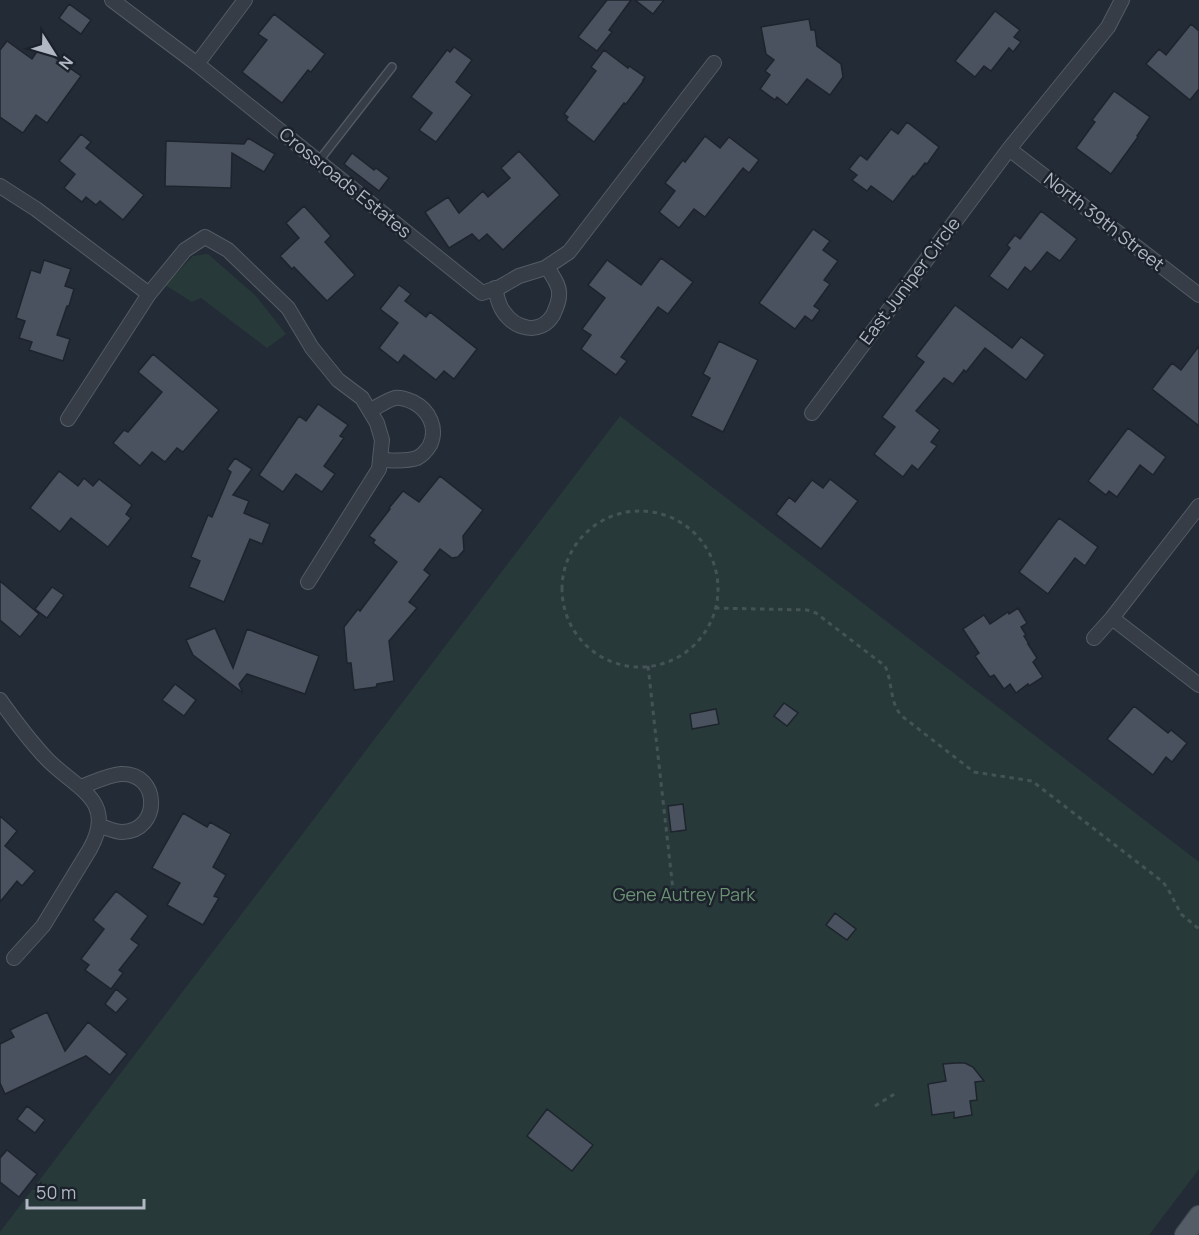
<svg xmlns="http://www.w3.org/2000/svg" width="1199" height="1235" viewBox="0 0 1199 1235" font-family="Manrope,sans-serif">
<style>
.green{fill:#283939}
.building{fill:#4a525f;stroke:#1e242d;stroke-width:1.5}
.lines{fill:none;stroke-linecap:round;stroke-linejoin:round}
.lane-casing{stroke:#545b64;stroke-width:10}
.street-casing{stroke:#545b64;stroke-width:16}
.primary-casing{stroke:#404650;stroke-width:22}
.path{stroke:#445456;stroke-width:3;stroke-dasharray:4.5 4.5;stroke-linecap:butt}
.lane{stroke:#363d46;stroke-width:7}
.street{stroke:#363d46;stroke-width:14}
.primary{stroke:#545c66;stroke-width:20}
.labels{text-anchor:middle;stroke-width:5;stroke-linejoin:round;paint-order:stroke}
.street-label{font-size:18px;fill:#b1b8c3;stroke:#1c222b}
.park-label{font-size:18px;fill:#6b9174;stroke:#1c222b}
</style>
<rect width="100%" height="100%" fill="#232b36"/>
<path class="green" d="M208,254l48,42 30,38 -19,14 -66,-50 -9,4 -27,-17 28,-29z
M620,416l579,446v307l-50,66h-1149v-3z"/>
<path class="building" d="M607,0h24l-22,30 3,2 -15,19 -19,-14z
M635,0h29l-11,14z
M69,4l22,16 -10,14 -22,-16z
M995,11l25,19 -6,7 7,5 -8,10 -4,-4 -18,23 -7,-5 -9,11 -20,-16z
M274,14l51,40 -14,18 -3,-2 -26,33 -40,-31 25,-32 -9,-6z
M809,19l2,11h4l2,16 24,18 2,13 -13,18 -23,-16 -20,26 -10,-8 -2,3 -15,-11 10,-14 -5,-4 9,-11 -8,-6 -5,-27z
M1191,24l8,7v58l-9,11 -44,-36 13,-15 7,6z
M7,41l25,18 8,-12 41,29 -34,47 -11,-8 -13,18 -23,-16v-67z
M454,47l18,13 -16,22 16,13 -36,47 -17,-12 13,-17 -21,-16 36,-47 3,2z
M604,50l24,18 1,-2 16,11 -2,3h1l-18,24 -2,-1 -30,39 -28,-22 2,-3 -4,-3 32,-43 -5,-4z
M1114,91l36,26 -13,19 1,1 -27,37 -35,-26 19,-26 -3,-2z
M907,122l32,25 -12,17 -2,-1 -11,14 -1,-1 -20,26 -22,-16 -4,5 -15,-11 5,-5 -8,-6 11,-14 7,5 24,-31 7,5z
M81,134l10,8 -5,6 58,47 -21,25 -23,-19 -4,4 -10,-8 -4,5 -18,-14 11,-14 -16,-13z
M705,136l15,12 9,-11 30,23 -10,13 -6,-5 -38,49 -11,-8 -15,19 -20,-16 16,-21 -10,-8 18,-23 2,2z
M248,138l27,16 -11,18 -32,-19 -1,35 -66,-2 1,-45 78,3z
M519,151l41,44 -57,55 -16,-16 -8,7 -7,-7 -23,14 -24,-36 23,-15 11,16 24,-22 5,6 22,-19 -9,-10z
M352,153l22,17 2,-2 13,10 -10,13 -35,-27z
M304,206l27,30 -6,6 30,33 -28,26 -33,-34 -2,2 -12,-13 19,-18 -13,-15z
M1041,211l36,28 -17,22 -13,-9 -16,20 -6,-5 -17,23 -19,-14 21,-28 -3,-3 8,-10 5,4z
M813,229l17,12 -7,9 15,11 -14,19 6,4 -16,22 6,4 -8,11 -7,-5 -10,13 -36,-26z
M661,258l32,24 -25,32 -10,-7 -37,50 6,4 -11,14 -35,-26 10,-14 -9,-6 23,-31 -17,-13 19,-25 34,25z
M44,260l27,9 -6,17 9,3 -5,17h-2l-10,29 13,4 -7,22 -34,-11 3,-8 -13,-4 6,-17 -9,-3 15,-48 9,3z
M399,285l12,9 -6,7 21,16 4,-5 47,37 -23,30 -10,-8 -8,9 -32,-25 -6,8 -19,-15 19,-25 -18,-14z
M955,305l57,43 9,-11 24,18 -19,25 -41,-32 -19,24 -2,-2 -11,14 -9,-6 -28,33 24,19 -9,12 6,4 -19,24 -6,-5 -9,12 -29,-23 21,-27 -13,-10 42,-55 -8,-6z
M719,341l39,19 -35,72 -32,-16 19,-38 -7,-4z
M1199,346v80l-47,-37 20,-26 9,7z
M153,354l66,56 -36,42 -6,-4 -12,14 -13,-10 -12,14 -27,-23 11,-13 4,2 34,-40 -24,-20z
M318,404l30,21 -8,11 4,2 -20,28 11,8 -13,18 -26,-18 -13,18 -24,-17 40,-59 7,5z
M1128,428l38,29 -13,18 -13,-10 -23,32 -8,-6 -3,4 -18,-14z
M235,458l17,11 -19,26 16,6 -5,12 26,11 -8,20 -12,-5 -26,63 -35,-15 11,-26 -9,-4 17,-42 4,2 19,-45 -4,-3z
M59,471l19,15 6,-8 9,8 6,-7 33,26 -6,9 5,4 -23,29 -37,-29 -11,14 -30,-24z
M440,476l43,34 -20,26 1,14 -6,7 -6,1 -12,-9 -16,21 6,5 -21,27 8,6 -28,33 5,40 -17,3 -1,3 -22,3 -3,-27h-4l-3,-36 14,-18 2,2 37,-49 -24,-19 2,-3 -6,-4 21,-27 -1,-1 14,-17 16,11z
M830,479l28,22 -37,48 -45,-35 13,-17 6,5 17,-22 11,8z
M1059,518l39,29 -13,19 -10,-8 -27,36 -29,-22z
M0,581l39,33 -19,23 -20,-17z
M52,587l12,8 -17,23 -12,-9z
M1018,608l9,15 -6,4 5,8 -2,1 5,8h-1l9,14 -4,4 10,15 -14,9 -1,-2 -12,9 -6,-9 -6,5 -10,-14 -4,2 -15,-21 4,-3 -16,-24 21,-14 6,9 18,-12 1,2z
M215,628l18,40 14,-39 72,27 -14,38 -58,-20 -8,10 4,9 -50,-38 -7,-15z
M175,684l21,16 -12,16 -22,-16z
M784,703l14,10 -11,13 -13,-10z
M1134,706l34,27 3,-3 16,13 -15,19 -6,-5 -13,18 -46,-36z
M716,709l3,15 -27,5 -2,-15z
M683,804l3,26 -15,2 -3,-26z
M183,813l24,14 3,-5 21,12 -18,33 13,8 -12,21 5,2 -16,27 -36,-20 13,-22 -28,-15z
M0,816l17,15 -12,15 30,25 -13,15 -5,-5 -17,21z
M116,891l32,25 -17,23 8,6 -20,25 4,3 -12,16 -26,-19 4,-5 -8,-6 23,-30 -11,-9z
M835,913l21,16 -9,11 -21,-15z
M116,989l12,10 -12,14 -11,-9z
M47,1012l18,39 23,-29 39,32 -17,21 -24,-19 -81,38 -5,-11v-39l14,-7 -4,-7z
M956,1063h9l8,4 11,14 -9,1 2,18 -7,1 2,14 -18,3v-6l-22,3 -4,-31 18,-3 -3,-17z
M27,1106l18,14 -10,13 -18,-14z
M547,1109l46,36 -21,26 -45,-35z
M7,1150l30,24 -18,23 -19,-15v-24z"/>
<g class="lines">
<g class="lane-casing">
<path id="lane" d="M318,162l74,-95"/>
</g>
<g class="street-casing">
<path id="street" d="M112,0l85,64 285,229 18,-6 19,-11 26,-8 24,-16 145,-189
M197,64l48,-64
M1009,149l190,146
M0,186l36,23 113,85
M495,288c2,8 3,16 8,23 12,18 37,25 50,4 3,-7 7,-15 6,-23 0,-8 -8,-18 -12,-25
M370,410c8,-3 17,-10 25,-12 6,-1 13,2 18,4 16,8 25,26 17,43 -3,5 -7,10 -13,13 -11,4 -26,2 -37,2
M812,413l197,-264 99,-122 14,-27
M68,419l81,-125 36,-44 20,-13 23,13 60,58 24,40 26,32 24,18 15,25 5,17 -3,29 -71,113
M1112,618l87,67
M1094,638l18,-20 87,-112
M0,700c15,21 28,39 46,58 28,30 72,41 44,91l-47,77 -29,32
M81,787c13,-5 27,-12 40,-13 39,-2 41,57 1,58 -7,0 -15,-4 -22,-6"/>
</g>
<g class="primary-casing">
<path id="primary" d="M1185,1235l14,-19"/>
</g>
<path class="path" d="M562 589a78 78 0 1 1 156 0a78 78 0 1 1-156 0Z
M715,608l92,2 9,3 69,53c8,16 4,38 18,51l71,55 58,9 131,101 5,7 13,25 18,15
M648,666l26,233 2,5
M875,1106l21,-13"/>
<use href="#lane" class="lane"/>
<use href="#street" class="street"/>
<use href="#primary" class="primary"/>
</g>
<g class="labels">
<g class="street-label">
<text transform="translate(345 183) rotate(39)" y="6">Crossroads Estates</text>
<text transform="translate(1104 222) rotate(38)" y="6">North 39th Street</text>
<text transform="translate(910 281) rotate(-53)" y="6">East Juniper Circle</text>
</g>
<g class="park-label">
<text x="684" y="901">Gene Autrey Park</text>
</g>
</g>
<g transform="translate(54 54) rotate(127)" stroke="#1c222b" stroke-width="4.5" paint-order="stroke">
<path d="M0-4.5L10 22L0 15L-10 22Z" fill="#b1b8c3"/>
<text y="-9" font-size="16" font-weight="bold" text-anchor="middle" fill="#b1b8c3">N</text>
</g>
<path d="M27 1199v9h117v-9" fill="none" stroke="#b1b8c3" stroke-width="3"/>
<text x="36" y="1199" font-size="18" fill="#b1b8c3" stroke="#1c222b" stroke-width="4.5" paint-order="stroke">50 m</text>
</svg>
